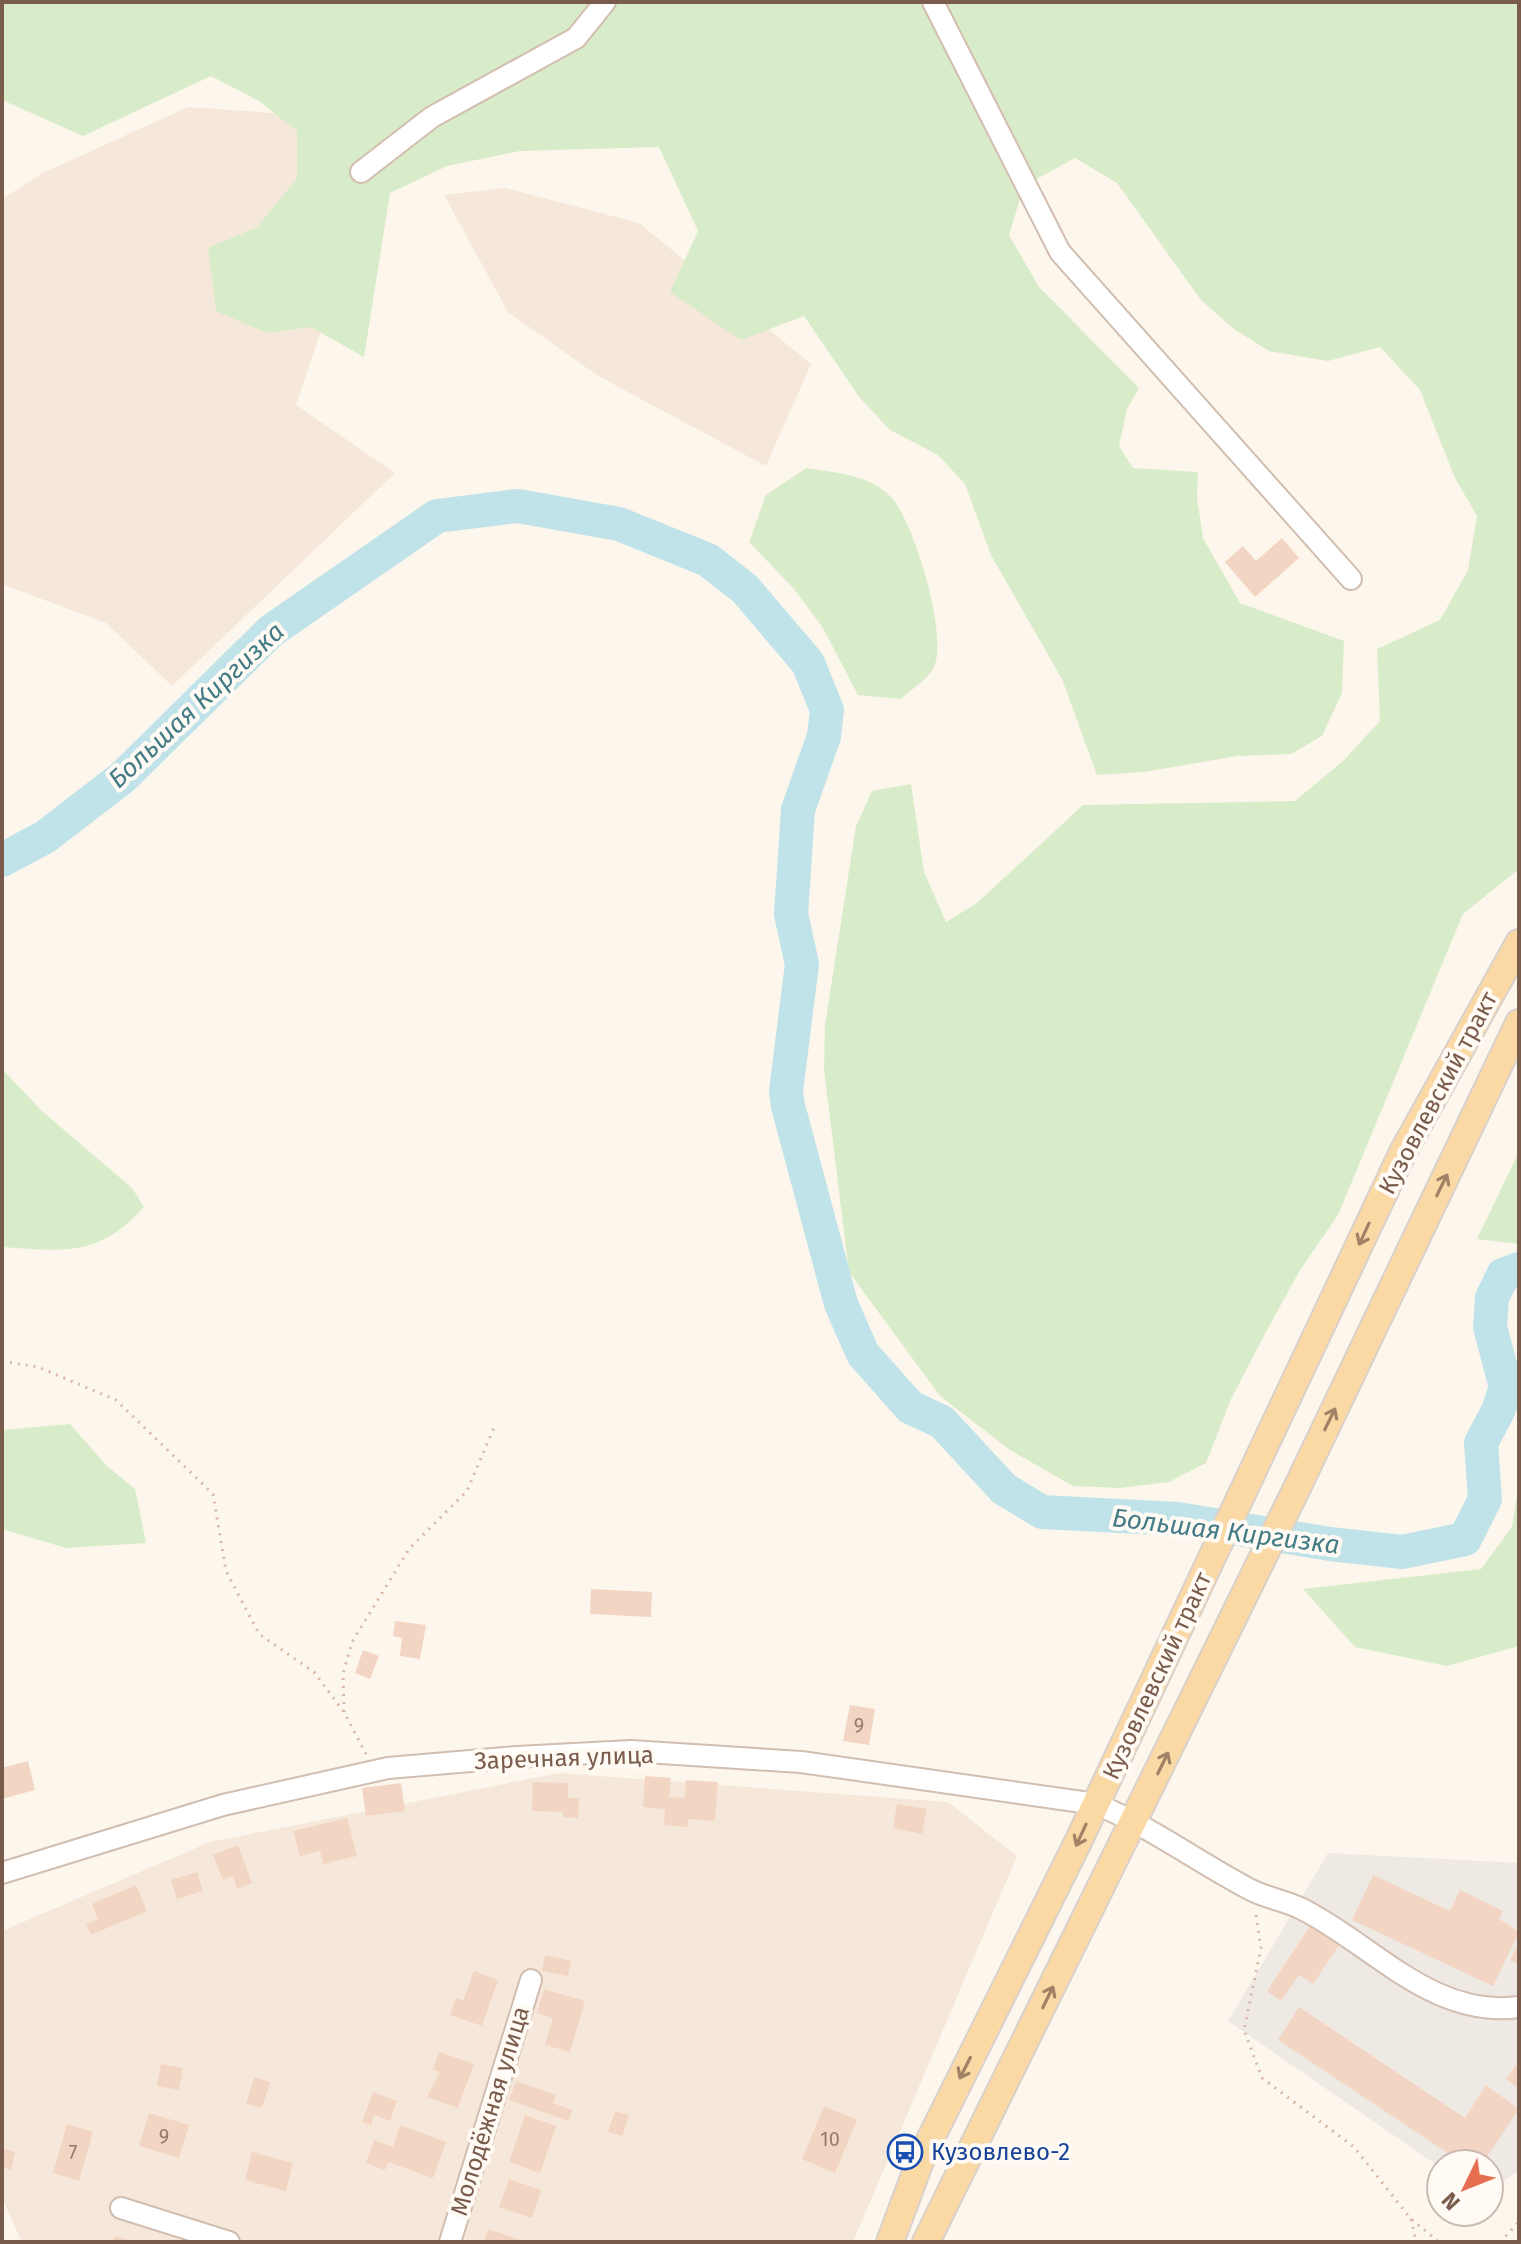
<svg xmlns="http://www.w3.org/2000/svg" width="1521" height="2244" viewBox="0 0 1521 2244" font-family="'Fira Sans',sans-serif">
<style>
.residential{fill:#f5e8da}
.industrial{fill:#efe9e4}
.green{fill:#d8ecc9}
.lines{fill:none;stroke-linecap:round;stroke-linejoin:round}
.river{stroke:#bfe3e8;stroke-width:34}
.building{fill:#f3d5c3}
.minor-casing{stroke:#d1beb0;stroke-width:24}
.major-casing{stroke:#dad1cd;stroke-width:30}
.path{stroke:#d9b8a5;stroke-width:3;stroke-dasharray:2 6;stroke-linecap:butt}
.minor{stroke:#fff;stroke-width:20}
.major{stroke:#fbd9a5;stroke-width:26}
.oneway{stroke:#a18267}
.labels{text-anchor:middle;stroke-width:8;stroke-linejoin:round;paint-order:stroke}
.number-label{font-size:20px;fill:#987a6a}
.street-label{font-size:24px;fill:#7a5c4d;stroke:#fffaf3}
.transit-label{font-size:24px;fill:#164399;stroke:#fffaf3;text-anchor:start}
.water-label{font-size:26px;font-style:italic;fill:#437c86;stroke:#fffaf3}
</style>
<rect width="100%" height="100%" fill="#fdf6ec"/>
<path class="residential" d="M188,107l127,9 41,111 -60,178 99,68 -223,213 -66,-63 -102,-38 -2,-4v-382l41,-26z
M505,188l134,35 172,141 -45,102 -168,-90 -90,-64 -64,-117z
M559,1773l389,29 69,54 -164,386h-831l-20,-44v-267l208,-89z"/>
<path class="industrial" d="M1328,1853l191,10v307l-30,22v-28h-48v4l-213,-147z"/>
<path class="green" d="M2,2h1517v867l-56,45 -125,301 -38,55 -34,62 -35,67 -25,64 -37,19 -49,6 -47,-2 -63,-36 -70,-54 -91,-124 -25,-202 1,-45 31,-199 16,-35 39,-7 13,88 22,50 31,-19 106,-98 212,-4 48,-40 37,-40 -3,-72 63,-29 28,-50 9,-54 -22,-38 -35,-88 -40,-43 -52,14 -59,-10 -35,-22 -33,-29 -84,-117 -42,-25 -51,28 -15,49 30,52 100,101 -12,21 -8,37 14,22 65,4 -1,26 6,40 37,65 104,38 -2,52 -20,43 -31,18 -54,2 -93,16 -47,3 -35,-96 -71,-124 -26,-71 -27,-29 -48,-25 -30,-32 -56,-82 -63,24 -71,-48 28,-61 -39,-84 -139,4 -73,15 -57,27 -26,164 -53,-30 -44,6 -51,-22 -8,-63 49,-21 40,-48v-48l-38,-30 -48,-25 -128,60 -81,-36z
M806,468c30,5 64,6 86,30 22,25 58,141 41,171 -6,11 -23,21 -32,30l-43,-4 -35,-67 -29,-39 -45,-47 17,-47z
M2,1069l40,42 90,77 12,19c-46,51 -79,44 -142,40z
M1519,1152v92l-42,-5 41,-85z
M70,1424l37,42 28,23 11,54 -80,5 -64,-19v-99z
M1519,1482v164l-72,20 -92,-19 -52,-58 178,-20 31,-42z"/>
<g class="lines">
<path class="river" d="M2,860l43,-23 78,-60 148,-146 166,-115 81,-10 101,18 89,36 37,29 63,74 19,47 -3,26 -26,74 -7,104 11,50 -16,127 2,15 53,198 22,50 47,53 32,15 62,67 38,23 136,7 152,25 72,8 63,-13 20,-40 -4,-56 17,-32 8,-24 -16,-60 2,-29 11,-23 16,-6"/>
</g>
<path class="building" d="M1282,538l17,20 -44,39 -30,-35 18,-16 13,15z
M591,1589l61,3 -1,25 -61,-3z
M395,1621l31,4 -6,34 -20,-3 2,-18 -9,-2z
M363,1650l16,6 -9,23 -15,-6z
M850,1705l25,4 -6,36 -26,-4z
M28,1761l7,29 -33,9v-31z
M645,1776l26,2 -2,19 16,1 1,-18 32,2 -3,39 -27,-2v8l-24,-2 1,-16 -22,-2z
M533,1782l35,1v15h11l-1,20 -15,-1v-5l-31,-1z
M401,1783l4,28 -39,5 -4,-28z
M897,1804l30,5 -5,25 -29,-6z
M347,1818l10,38 -34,8 -3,-13 -20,5 -7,-25z
M238,1845l14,38 -15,6 -4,-13 -10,4 -10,-25z
M197,1872l6,19 -26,8 -6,-19z
M1373,1875l77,36 10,-21 43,21 -4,8 20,13 -26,54 -141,-66z
M136,1885l11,26 -56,24 -5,-11 12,-5 -6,-15z
M1314,1920l29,19 -30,45 -14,-9 -18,26 -14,-10z
M1519,1942v22l-9,-4z
M545,1955l26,6 -3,15 -26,-5z
M474,1971l24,9 -16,46 -32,-11 6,-17 7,3z
M544,1989l41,12 -15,51 -25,-7 8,-27 -16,-5z
M1299,2007l166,111 21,-33 33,24 -37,55h-18l-186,-124z
M439,2052l35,12 -16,44 -31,-11 13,-25 -7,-2z
M1519,2061v28l-13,-10z
M161,2064l22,4 -4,22 -22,-4z
M254,2077l16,5 -8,26 -16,-4z
M516,2081l40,14 -3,8 19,7 -4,11 -59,-21z
M373,2092l24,9 -7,20 -16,-6 -3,10 -9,-3z
M824,2106l33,14 -22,53 -33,-14z
M615,2111l14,4 -7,21 -14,-4z
M149,2113l40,12 -10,33 -40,-12z
M525,2115l31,11 -16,47 -31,-11z
M67,2124l26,8 -14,49 -26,-8z
M400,2125l46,17 -13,36 -45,-16 -3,8 -19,-7 8,-23 19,7z
M2,2148l13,4 -4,18 -9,-3z
M252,2152l41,11 -7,28 -41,-11z
M509,2179l32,11 -9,28 -33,-11z
M488,2229l36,12v1h-40z
M114,2236l18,5v1h-19z"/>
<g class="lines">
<g class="minor-casing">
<path id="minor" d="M933,2l127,250 291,327
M361,172l71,-55 144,-79 29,-36
M2,1873l221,-68 165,-37 129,-11 114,-6 170,11 295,42c55,23 102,58 155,86 16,8 35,11 51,19 70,35 131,110 217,98
M121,2208l108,34
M450,2242l81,-262"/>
</g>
<g class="major-casing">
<path id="major" d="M890,2242l32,-86 155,-312 326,-692 116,-209
M926,2242l370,-752 223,-467"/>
</g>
<path class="path" d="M2,1361l36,6 78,33 97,94 13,77 33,63 55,38 30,40 22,42
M344,1712l-1,-38 9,-32 57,-93 58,-58 29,-68
M1256,1915l5,33 -17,82 18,48 92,69 57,72 28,23
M1411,2219l5,23
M1500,2242l19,-20"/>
<use href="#minor" class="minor"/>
<use href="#major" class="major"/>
</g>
<defs><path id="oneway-shaft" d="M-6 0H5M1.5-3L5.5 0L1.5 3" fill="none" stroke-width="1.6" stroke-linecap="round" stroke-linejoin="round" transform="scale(2)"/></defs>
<g class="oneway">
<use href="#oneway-shaft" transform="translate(1442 1185) rotate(-64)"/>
<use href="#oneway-shaft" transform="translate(1364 1234) rotate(115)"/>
<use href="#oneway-shaft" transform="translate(1330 1419) rotate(-64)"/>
<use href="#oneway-shaft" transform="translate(1163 1763) rotate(-64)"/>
<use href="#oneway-shaft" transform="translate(1081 1835) rotate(115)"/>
<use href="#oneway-shaft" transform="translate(1048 1997) rotate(-64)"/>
<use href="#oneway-shaft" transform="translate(965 2068) rotate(117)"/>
</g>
<defs>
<g id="bus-ring" transform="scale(1.8)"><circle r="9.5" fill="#fffaf3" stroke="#1a4fb4" stroke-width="1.5"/><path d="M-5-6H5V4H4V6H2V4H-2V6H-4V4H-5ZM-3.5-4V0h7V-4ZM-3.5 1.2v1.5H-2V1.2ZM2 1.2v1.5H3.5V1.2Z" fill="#1a4fb4"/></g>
</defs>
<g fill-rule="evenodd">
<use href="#bus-ring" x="905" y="2152"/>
</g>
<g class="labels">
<g class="number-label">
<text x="859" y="1732">9</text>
<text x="164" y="2143">9</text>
<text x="830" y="2146">10</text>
<text x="73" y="2159">7</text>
</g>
<g class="street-label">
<text transform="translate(1438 1093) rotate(-62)" y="8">Кузовлевский тракт</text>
<text transform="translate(1157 1676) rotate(-65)" y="8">Кузовлевский тракт</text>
<text transform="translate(564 1758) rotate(-2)" y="8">Заречная улица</text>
<text transform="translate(490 2111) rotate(-73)" y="8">Молодёжная улица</text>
</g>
<g class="transit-label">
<text x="931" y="2160">Кузовлево-2</text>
</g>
<g class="water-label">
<text transform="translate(196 705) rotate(-43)" y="9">Большая Киргизка</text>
<text transform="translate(1226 1531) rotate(7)" y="9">Большая Киргизка</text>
</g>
</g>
<rect width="1521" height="2244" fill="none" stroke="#7a5c4d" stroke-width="8"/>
<g transform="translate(1465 2188) rotate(227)"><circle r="38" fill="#fffaf3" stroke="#cabbb1" stroke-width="2"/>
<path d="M0-6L14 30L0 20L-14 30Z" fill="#e76f51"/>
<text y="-12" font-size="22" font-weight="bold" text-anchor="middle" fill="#7a5c4d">N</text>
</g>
</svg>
